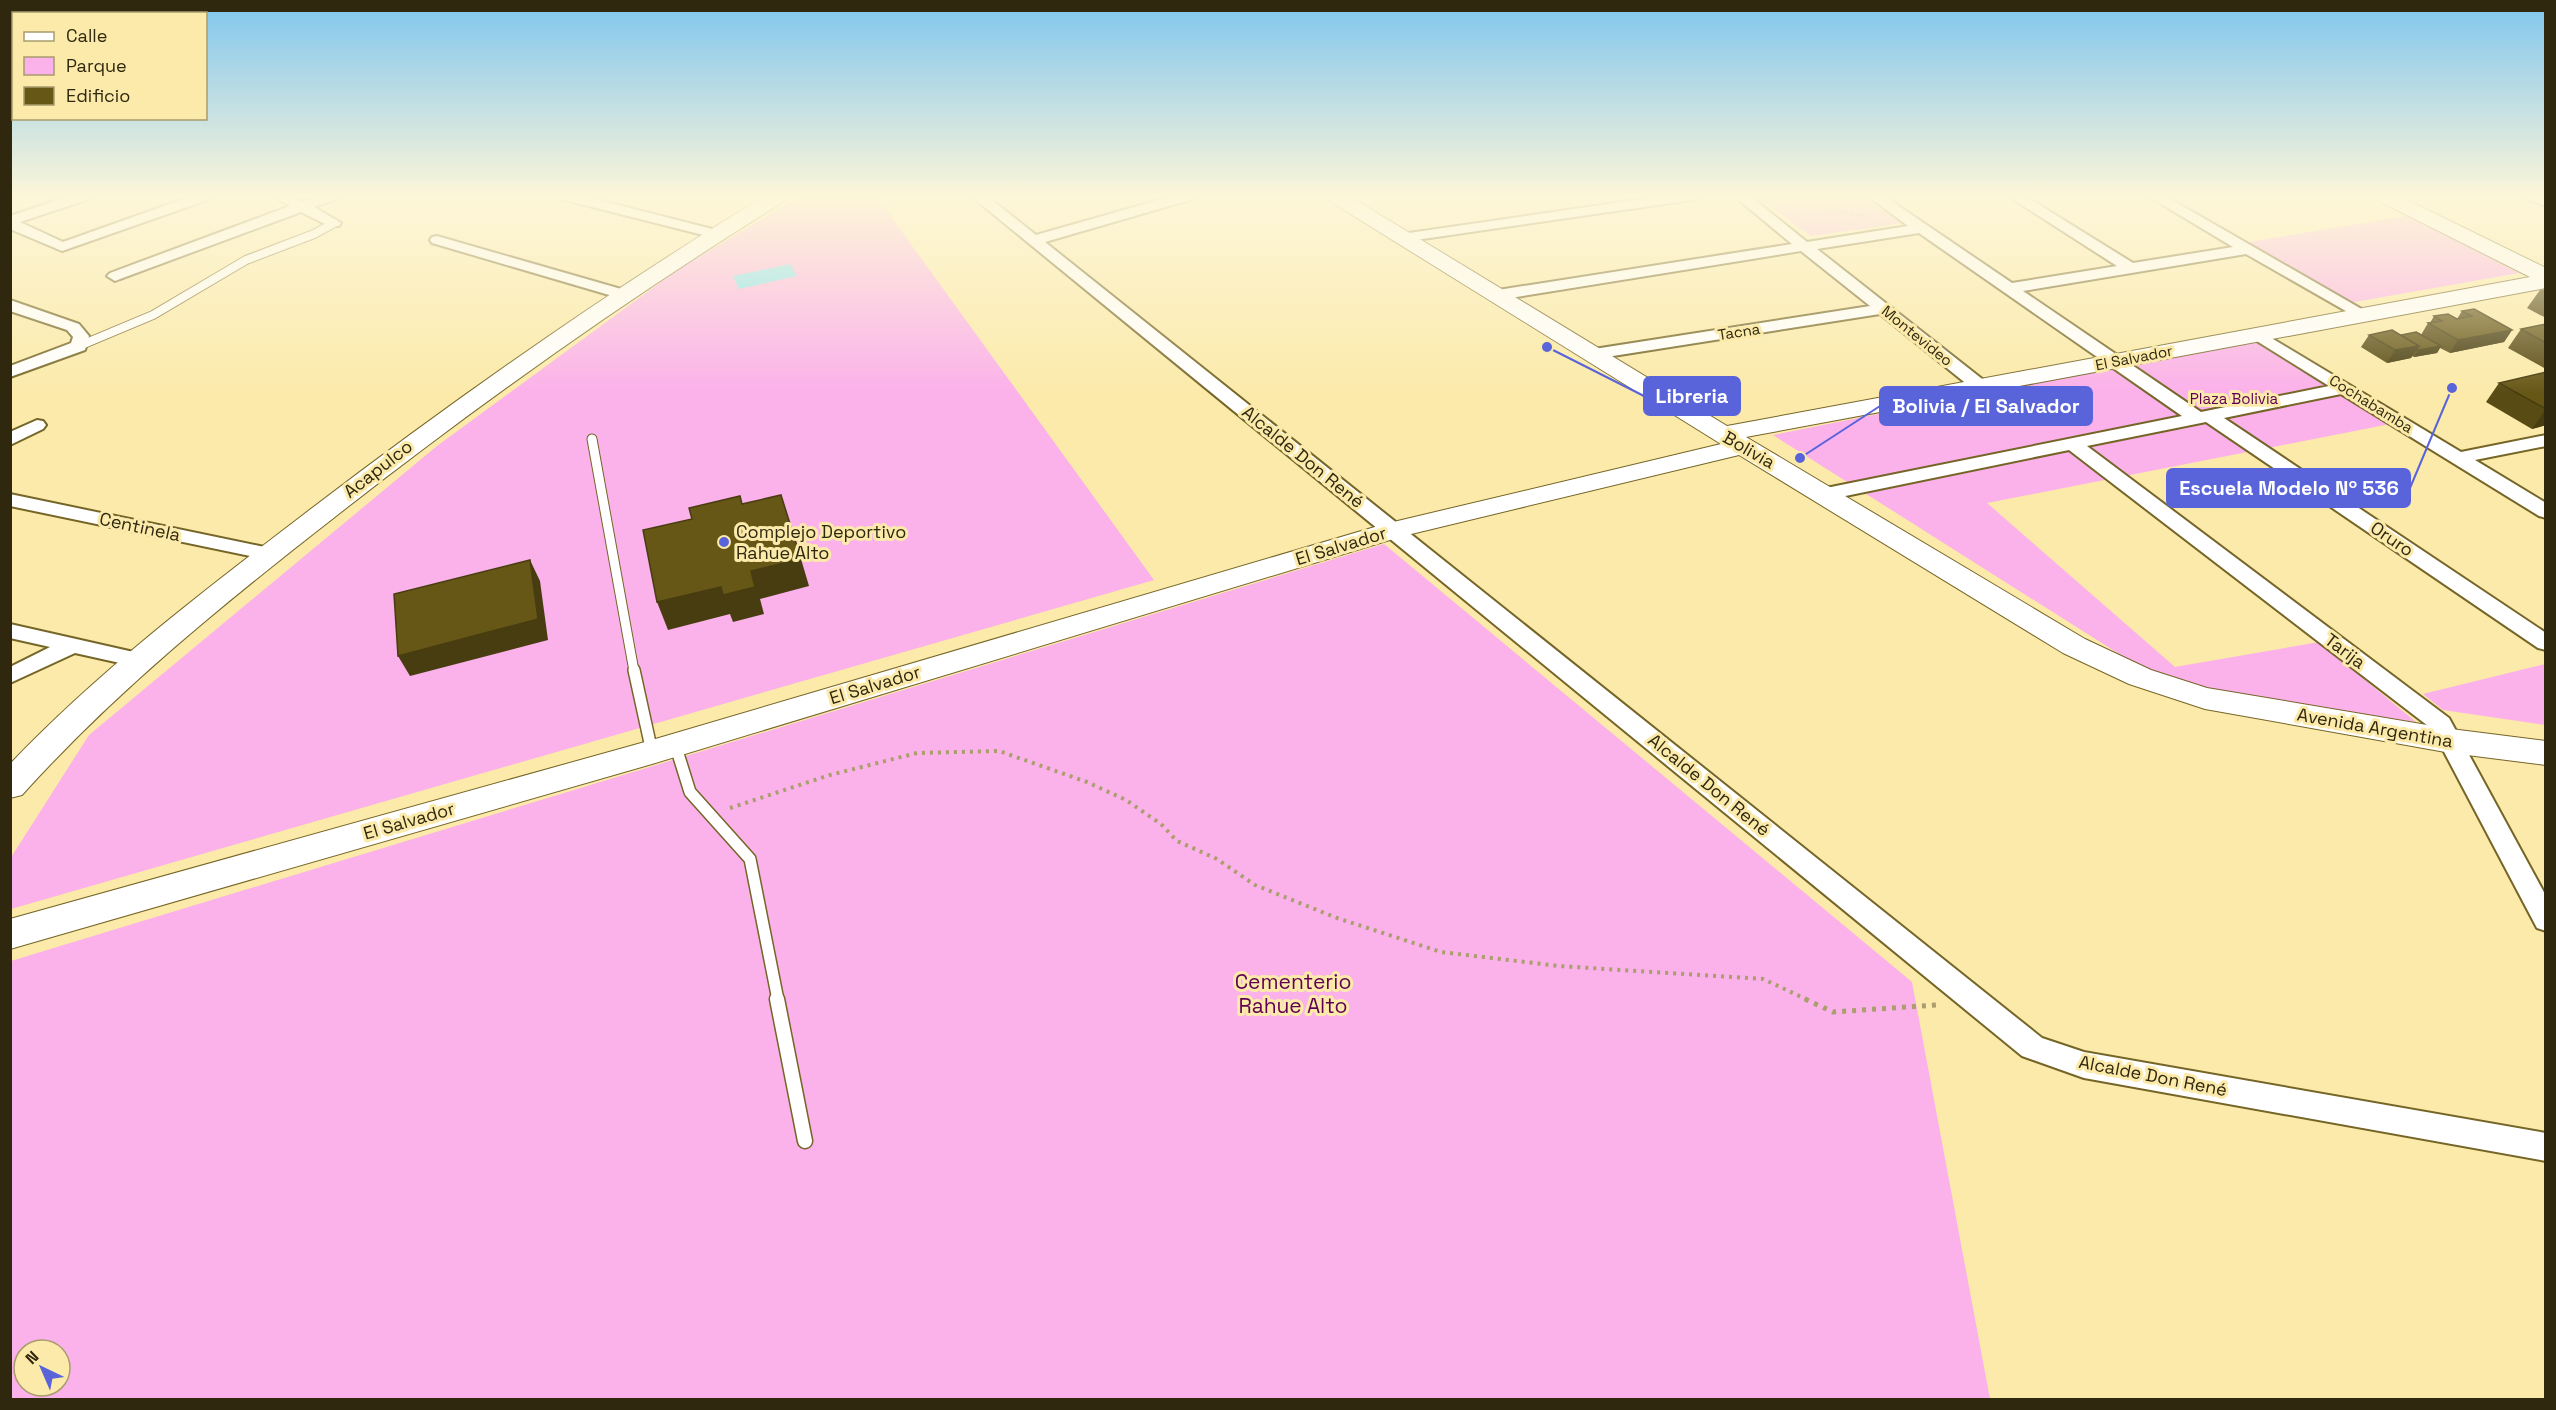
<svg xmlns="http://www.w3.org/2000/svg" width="2556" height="1410" viewBox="0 0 2556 1410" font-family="'Space Grotesk',sans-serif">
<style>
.green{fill:#fbb1ea;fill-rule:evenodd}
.water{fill:#82dff6}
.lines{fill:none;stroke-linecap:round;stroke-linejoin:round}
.lane-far3-casing{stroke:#756527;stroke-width:10}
.lane-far2-casing{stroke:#756527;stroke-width:11}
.lane-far1-casing{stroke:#756527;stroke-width:14}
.lane-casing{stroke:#756527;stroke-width:17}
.street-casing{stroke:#756527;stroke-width:4}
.secondary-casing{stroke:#756527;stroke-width:2}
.path-far2{stroke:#ab9e6d;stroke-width:2;stroke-dasharray:2 3;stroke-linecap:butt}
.path-far1{stroke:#ab9e6d;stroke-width:4;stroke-dasharray:3 5;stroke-linecap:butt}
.path{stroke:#ab9e6d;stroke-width:5;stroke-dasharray:4 6;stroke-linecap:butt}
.lane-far3{stroke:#fff;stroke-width:8}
.lane-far2{stroke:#fff;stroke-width:9}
.lane-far1{stroke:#fff;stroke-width:11}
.lane{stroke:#fff;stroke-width:14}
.street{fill:#fff;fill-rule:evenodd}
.secondary{fill:#fff;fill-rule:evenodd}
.wall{fill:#594b14}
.shaded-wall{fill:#483d10}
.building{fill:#675717;stroke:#483d10;stroke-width:1.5}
.poi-dot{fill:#5963da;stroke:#fbeaaa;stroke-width:2}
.labels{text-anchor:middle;stroke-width:6;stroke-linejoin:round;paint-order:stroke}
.far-street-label{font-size:15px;fill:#2f280f;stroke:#fbeaaa}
.far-park-label{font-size:15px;fill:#600054;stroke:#fbeaaa}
.street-label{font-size:18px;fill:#2f280f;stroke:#fbeaaa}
.poi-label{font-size:18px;fill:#2f280f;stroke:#fbeaaa;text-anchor:start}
.near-park-label{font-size:21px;fill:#600054;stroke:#fbeaaa}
.leader{fill:none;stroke:#5963da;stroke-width:2}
.callout-dot{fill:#5963da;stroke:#fbeaaa;stroke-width:2}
.callout{fill:#5963da;stroke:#5963da;stroke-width:2}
.callout-label{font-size:20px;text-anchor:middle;font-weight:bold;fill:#fff}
</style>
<rect width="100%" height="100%" fill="#fbeaaa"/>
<path class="green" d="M801,196h75l278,384 -1143,329 -1,-50 79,-124 348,-289 243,-178z
M1862,196l40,27 -91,13 -53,-39z
M2407,216l112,57 -170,30 -105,-60z
M2253,339l137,85 -403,79 188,164 144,-25 97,80 -211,-33 -59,-18 -373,-236z
M1384,544l528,438 78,417 -1979,1v-439zM24,1350h36v36h-36z
M2545,664v61l-102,-15 -20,-16z"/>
<path class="water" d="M790,264l7,12 -58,13 -6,-13z"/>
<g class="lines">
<g class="lane-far3-casing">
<path id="lane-far3" d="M79,346l74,-31 93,-55 68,-26 20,-11"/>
</g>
<g class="lane-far2-casing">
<path id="lane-far2" d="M592,439l42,232"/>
</g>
<g class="lane-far1-casing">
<path id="lane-far1" d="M634,670l18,82
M675,744l15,48 60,67 28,141"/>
</g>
<g class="lane-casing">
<path id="lane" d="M777,999l28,142"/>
</g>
<g class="street-casing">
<path id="street" d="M70,196h21l-2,3 -69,23 43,20 129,-46h20l-2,3 -148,52 -52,-22v-13z
M273,196h18l11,6 16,-6h20l-2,3 -22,8 27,16 -2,3h-10l-28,-14 -181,67 -5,2 -8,-5 3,-3 180,-67z
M559,196h24l137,35 2,3 -7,4 -154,-39z
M971,196h16l49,39 137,-39h22l-2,3 -148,43 997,796 42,14 462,81v28l-462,-83 -62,-22z
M1663,196h36l-7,4 -290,42 -7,-4 7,-4z
M1734,196h16l57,46 101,-16 -40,-30h16l128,87 105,-17 -109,-70h17l108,67 100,-16 -85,-51h17l207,119 -2,3h-12l-112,-64 -223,37 178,121 128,-26 -77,-48 -2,-3 2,-3 6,-2 203,122 85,-17v11l-71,14 71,43v15l-7,-2 -198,-122 -117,24 322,215v17l-8,-2 -332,-226 -119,24 362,272 97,178v35l-9,-3 -105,-199 -363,-279 -243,50 -7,-2 -3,-4 3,-4 7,-2 356,-72 -263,-183 -102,16 169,133 3,4 -3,4h-12l-94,-76 -286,45 -8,-5 8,-5 276,-43 -69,-55 -303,49 -8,-5 8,-5 294,-46z
M2524,196l22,1v9l-20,-7z
M437,236l191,55 2,3 -8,5 -6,-2 -184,-54 -2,-3 2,-3z
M10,300l69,24 10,12 -4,14 -75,27v-11l61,-23 2,-6 -6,-7 -57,-19z
M37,420l6,1 3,4 -3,4 -33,16v-13z
M10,494l259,54 7,2 3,4 -3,4 -7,2 -259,-54z
M10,624l128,29 8,2 3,5 -3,5 -8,2 -63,-14 -65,30v-16l40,-20 -40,-9z"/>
</g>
<g class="secondary-casing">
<path id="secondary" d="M765,196h24l-3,4c-158,98 -309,205 -455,320 -109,85 -216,172 -309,275l-12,3v-34c89,-93 191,-171 293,-249 149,-114 302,-222 462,-319z
M1325,196h24l378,230 803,-149 -153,-77 -3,-4h25l147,72v20l-800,149 339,202 66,31 56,18 244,41 95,12v24l-95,-12 -246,-44 -76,-25 -66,-31 -324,-198 -336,81 -751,228 -642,185v-30l642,-179 733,-216 336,-80 -393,-244z"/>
</g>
<path class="path-far2" d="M1777,200l90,17"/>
<path class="path-far1" d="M730,808l100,-33 87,-22 82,-2 88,31 39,18 35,24 16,17 40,18 38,26 82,33 104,34 118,14 204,13 45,21"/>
<path class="path" d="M1805,999l28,13 103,-7"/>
<use href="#lane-far3" class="lane-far3"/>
<use href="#lane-far2" class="lane-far2"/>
<use href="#lane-far1" class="lane-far1"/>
<use href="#lane" class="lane"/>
<use href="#street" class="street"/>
<use href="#secondary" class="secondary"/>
</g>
<path class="wall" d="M2546,289v29l-19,-10 13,-18z
M2462,311l50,19 -8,12 -54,11 -10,-5 -3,5 -23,4 -2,-1 -1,2 -24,5 -26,-16 8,-12h52l7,-12h2l4,-7 23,3z
M2546,324v45l-38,-21 13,-19z
M2546,372v53l-14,4 -46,-27 13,-19z"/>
<path class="shaded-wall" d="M2512,330l-8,12 -54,11 8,-13z
M2419,346l-8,12 -24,5 8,-13z
M2441,346l-4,7 -23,4 4,-7z
M2546,409v16l-14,4z
M801,559l8,27 -49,13 4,15 -31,8 -3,-8 -62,16 -11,-28 94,-31z
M530,560l10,21 8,59 -138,36 -12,-20z"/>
<path class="building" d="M2474,309l38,21 -54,10 -30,-17 14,-2 -8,-5 14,-2 9,5 15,-3 -10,-5z
M2546,324v19l-25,-14z
M2392,330l27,16 -24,4 -26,-15z
M2416,332l25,14 -23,4h-2l3,-4 -18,-11z
M2546,372v37l-47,-26z
M781,495l20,64 -50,12 4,16 -32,8 -2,-8 -64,15 -14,-72 49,-11 -3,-11 51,-12 2,8z
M530,560l8,59 -140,37 -4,-62z"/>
<linearGradient id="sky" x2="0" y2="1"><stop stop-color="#7fc5ee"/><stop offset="0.5" stop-color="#fdf6d9"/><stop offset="1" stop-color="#fdf6d9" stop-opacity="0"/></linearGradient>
<rect width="2556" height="393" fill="url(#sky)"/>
<circle class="poi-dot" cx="724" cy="542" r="6"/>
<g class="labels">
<g class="far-street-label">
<text transform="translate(1739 332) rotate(-9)" y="5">Tacna</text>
<text transform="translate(1917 336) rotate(39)" y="5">Montevideo</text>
<text transform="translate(2134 358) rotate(-11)" y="5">El Salvador</text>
<text transform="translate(2371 404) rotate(32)" y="5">Cochabamba</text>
</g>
<g class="far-park-label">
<text x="2234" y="404">Plaza Bolivia</text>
</g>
<g class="street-label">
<text transform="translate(1749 450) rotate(30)" y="6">Bolivia</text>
<text transform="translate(1303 457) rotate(39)" y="6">Alcalde Don René</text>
<text transform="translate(378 469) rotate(-38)" y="6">Acapulco</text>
<text transform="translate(140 527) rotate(12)" y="6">Centinela</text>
<text transform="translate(2392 539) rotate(34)" y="6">Oruro</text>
<text transform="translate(1341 546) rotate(-17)" y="6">El Salvador</text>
<text transform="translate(2345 651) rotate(37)" y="6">Tarija</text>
<text transform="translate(875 685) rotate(-17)" y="6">El Salvador</text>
<text transform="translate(2375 728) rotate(10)" y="6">Avenida Argentina</text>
<text transform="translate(1709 785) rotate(39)" y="6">Alcalde Don René</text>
<text transform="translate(409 821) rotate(-16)" y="6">El Salvador</text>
<text transform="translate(2153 1076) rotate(11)" y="6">Alcalde Don René</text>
</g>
<g class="poi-label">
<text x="736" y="538">Complejo Deportivo<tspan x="736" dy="21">Rahue Alto</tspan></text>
</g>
<g class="near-park-label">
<text x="1293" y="989">Cementerio<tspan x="1293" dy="24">Rahue Alto</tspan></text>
</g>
</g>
<path class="leader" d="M1547 347L1644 396M1800 458L1880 406M2452 388L2410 488"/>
<g class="callout-dot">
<circle cx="1547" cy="347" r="6"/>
<circle cx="1800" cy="458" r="6"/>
<circle cx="2452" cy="388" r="6"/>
</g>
<g class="callout">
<rect x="1644" y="377" width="96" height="38" rx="6"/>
<rect x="1880" y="387" width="212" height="38" rx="6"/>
<rect x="2167" y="469" width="243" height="38" rx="6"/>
</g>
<g class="callout-label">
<text x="1692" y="403">Libreria</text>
<text x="1986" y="413">Bolivia / El Salvador</text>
<text x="2289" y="495">Escuela Modelo Nº 536</text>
</g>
<rect width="2556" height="1410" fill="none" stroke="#2f280f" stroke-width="24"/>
<rect x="12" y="12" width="195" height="108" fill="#fbeaaa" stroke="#a99c6c" stroke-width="1.5"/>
<rect x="24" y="32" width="30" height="9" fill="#ffffff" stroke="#a99c6c" stroke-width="1.5"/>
<text x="66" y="42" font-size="18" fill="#2f280f">Calle</text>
<rect x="24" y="57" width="30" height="18" fill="#fbb1ea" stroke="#a99c6c" stroke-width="1.5"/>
<text x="66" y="72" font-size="18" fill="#2f280f">Parque</text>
<rect x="24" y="87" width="30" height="18" fill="#675717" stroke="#a99c6c" stroke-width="1.5"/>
<text x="66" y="102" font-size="18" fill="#2f280f">Edificio</text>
<g transform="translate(42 1368) rotate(316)"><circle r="28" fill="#fbeaaa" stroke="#a99c6c" stroke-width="1.5"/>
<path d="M0-4.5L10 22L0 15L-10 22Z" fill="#5963da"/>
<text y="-9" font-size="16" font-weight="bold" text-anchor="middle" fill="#2f280f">N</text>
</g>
</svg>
